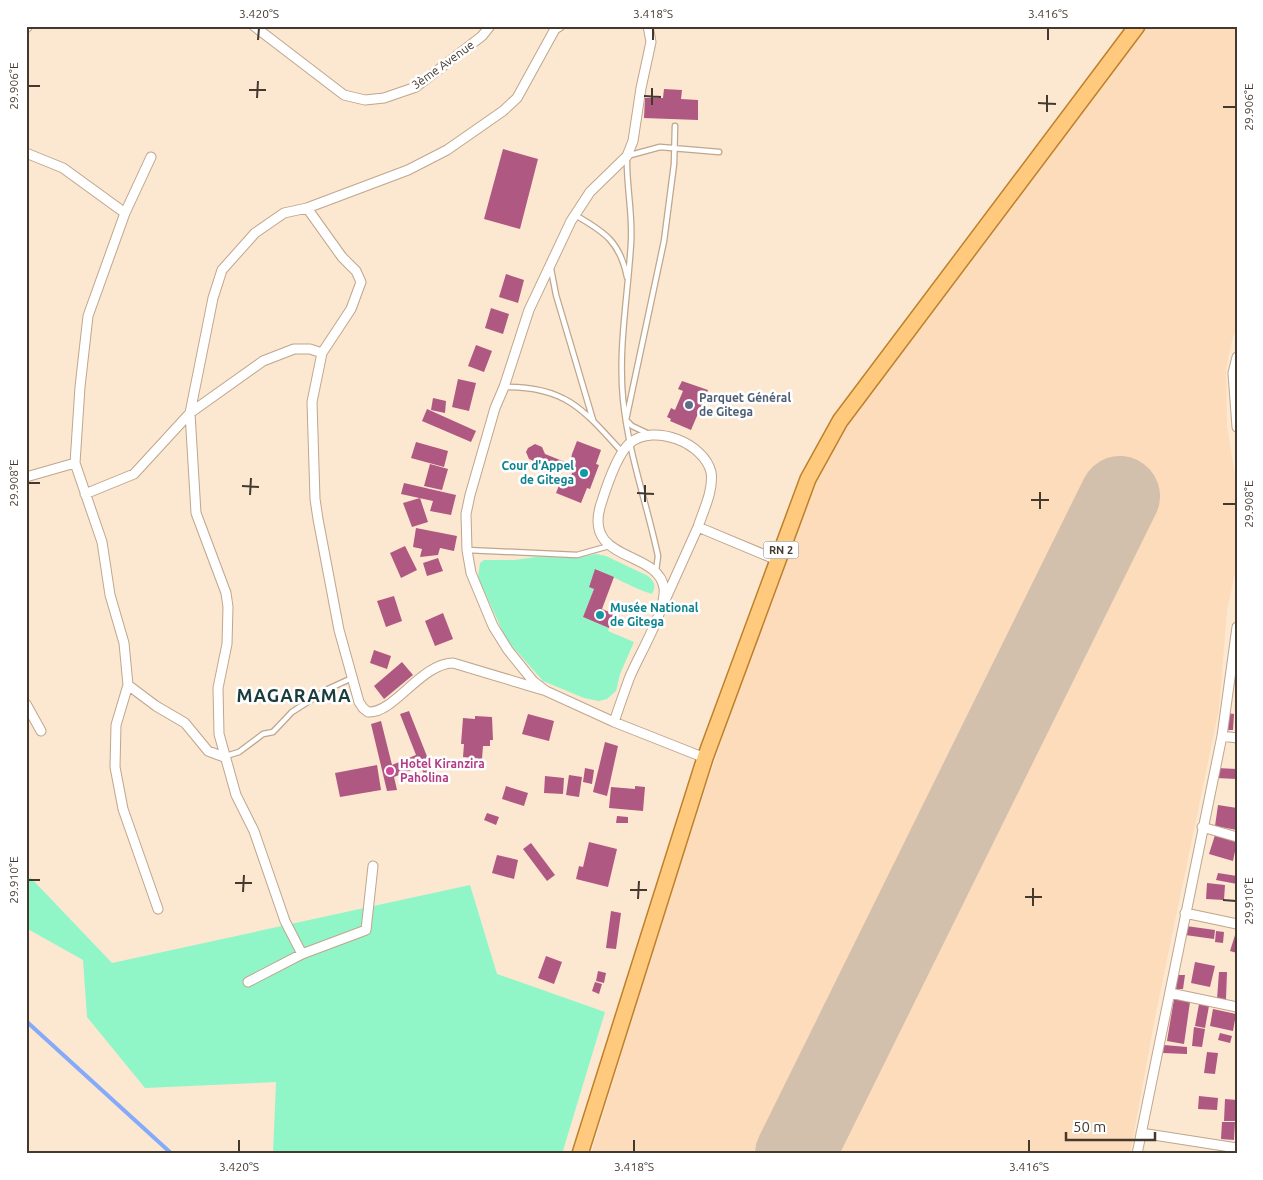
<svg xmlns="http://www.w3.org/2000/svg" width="1263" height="1180" viewBox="0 0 1263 1180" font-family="Ubuntu,sans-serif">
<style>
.built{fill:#fcdcbb}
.green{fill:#90f6c7}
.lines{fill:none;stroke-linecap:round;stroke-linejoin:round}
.stream{stroke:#86aafa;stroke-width:4}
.runway{stroke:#d2bfac;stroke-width:80}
.building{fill:#af5881}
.service-casing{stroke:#bfa68c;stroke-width:7}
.minor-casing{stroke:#bfa68c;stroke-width:11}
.primary-casing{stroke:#be802a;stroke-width:18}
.service{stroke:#fff;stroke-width:4.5}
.minor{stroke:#fff;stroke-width:9}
.primary{stroke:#ffca7d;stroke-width:15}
.ticks{fill:none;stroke:#44392f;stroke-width:2}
.service-dot{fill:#5c6f8a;stroke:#fff;stroke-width:2}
.culture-dot{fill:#0f9aa8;stroke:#fff;stroke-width:2}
.hotel-dot{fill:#d1479c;stroke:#fff;stroke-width:2}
.labels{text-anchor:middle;stroke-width:5;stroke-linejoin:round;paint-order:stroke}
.shield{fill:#fff;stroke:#7c746d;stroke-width:1}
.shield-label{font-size:11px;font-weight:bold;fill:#44392f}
.street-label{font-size:12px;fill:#44392f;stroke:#fff}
.service-label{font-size:12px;font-weight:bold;fill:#4e5e75;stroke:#fff;text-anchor:start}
.culture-label{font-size:12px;font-weight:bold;fill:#0d838f;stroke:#fff;text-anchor:end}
.hotel-label{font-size:12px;font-weight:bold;fill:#b23c85;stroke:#fff;text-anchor:start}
.district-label{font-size:18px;font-weight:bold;letter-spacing:1px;fill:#1a3c3d;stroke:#fff}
.neatline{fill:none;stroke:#44392f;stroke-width:2}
.ticks-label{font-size:12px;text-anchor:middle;fill:#44392f}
</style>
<rect width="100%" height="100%" fill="#fce7d1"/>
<path class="built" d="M1139,26h98v305l-4,5 -7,33 1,57 10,63v75l-10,46 -8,99 -64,308 -25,137h-539l77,-253 131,-392 51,-96z"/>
<path class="green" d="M596,554l10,2 42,20c7,6 8,10 4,18 -20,-6 -37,-17 -56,-25l-7,17 5,3 -11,28 26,11 -1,3 26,11 -14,32 -4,17 -9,8 -8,2 -15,-3 -41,-17 -37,-42 -28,-62 2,-14 4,-3h31l21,-3 40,1z
M30,877l82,86 358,-78 27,89 108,38 -43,142h-289l3,-72 -131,6 -58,-71 -4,-57 -57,-32v-35z"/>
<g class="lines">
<path class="stream" d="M26,1021l146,133"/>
<path class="runway" d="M795,1154l325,-658"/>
</g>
<path class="building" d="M664,89l18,1 -1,9 17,1v20l-54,-2 1,-20h18z
M503,149l35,10 -18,70 -36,-10z
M506,274l18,6 -6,23 -19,-6z
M491,308l18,6 -6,20 -18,-6z
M476,345l16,6 -8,21 -16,-6z
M458,379l18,4 -7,28 -17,-4z
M682,381l26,9 -17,40 -21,-9 1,-2 -4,-2 4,-9 4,2 8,-19 -5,-2z
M433,398l13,3 -1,12 -14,-3z
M427,409l49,22 -5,11 -49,-21z
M577,441l24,9 -5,14 3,1 -9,24 -3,-1 -6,15 -25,-10 6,-15 3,-3 5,2 3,-6 -30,-12 -7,3 -7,-3 -3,-7 2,-4 7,-4 7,3 3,7 30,12 1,-5 -5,-2 1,-5z
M416,442l32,9 -4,16 -33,-9z
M430,464l18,5 -6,21 -18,-4z
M404,483l52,12 -5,20 -21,-4 3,-10 -32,-7z
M420,498l8,24 -16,5 -9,-24z
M416,528l41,8 -3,15 -14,-3 -2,7 -18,2 2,-8 -9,-2z
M405,546l12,24 -16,8 -11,-25z
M438,558l5,13 -16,5 -4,-13z
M595,569l19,8 -12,32 12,5 -5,14 -26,-11 11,-28 -5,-2z
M394,596l8,25 -16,6 -9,-26z
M443,613l10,26 -18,7 -10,-25z
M374,650l17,6 -4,13 -17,-6z
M402,662l11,13 -29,24 -10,-13z
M409,711l25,63 -9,4 -4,-12 -27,11 3,13 -10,1 -16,-67 10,-3 11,44 24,-10 -16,-41z
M1227,713l7,1 -1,16h-7z
M528,714l26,7 -5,20 -27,-7z
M475,716l17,1 1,23h-3v6h-7l-1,13 -19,-2 1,-13h-3l2,-26 12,1z
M605,742l13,4 -11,50 -14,-4z
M377,765l4,25 -41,7 -5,-24z
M585,768l9,2 -2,14 -9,-2z
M1217,768l20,1v10l-21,-1z
M569,775l13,2 -3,20 -13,-2z
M545,776l19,2 -1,16 -19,-1z
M506,786l22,7 -4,13 -22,-7z
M635,786l10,1 -2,24 -34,-3 2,-21 24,2z
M1218,805l19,3v22l-22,-4z
M487,813l12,4 -3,8 -12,-5z
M617,816l11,1v6h-12z
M1215,835l22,7 -4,19 -24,-7z
M589,842l28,7 -9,38 -32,-8 3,-13 4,1z
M531,843l24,32 -8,6 -24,-32z
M497,855l21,5 -4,19 -22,-6z
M1218,873l19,3v8l-21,-4z
M1207,883l18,2 -1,15 -18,-1z
M611,911l10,2 -5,36 -10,-1z
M1186,926l29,4 -1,9 -29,-4z
M1216,931l8,1 -1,11 -8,-1z
M1236,932h1v21l-7,-2z
M546,956l16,6 -8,22 -16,-6z
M1195,962l20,4 -5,21 -19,-4z
M598,971l8,2 -2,10 -8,-2z
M1219,972h8l-1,27h-9z
M1178,975h7l-2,14h-7z
M595,982l7,2 -3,10 -7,-3z
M1174,999l16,3 -6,42 -17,-3z
M1199,1004l10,2 -4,22 -10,-2z
M1213,1009l23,5 -3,17 -23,-5z
M1194,1027l11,2 -3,18 -10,-1z
M1220,1033l12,3 -2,7 -12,-3z
M1164,1045l23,2v7l-24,-1z
M1207,1052l11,1 -3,21 -11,-1z
M1199,1096l19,2 -1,12 -19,-1z
M1225,1099l12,1v21h-13z
M1222,1122h13l-1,18 -13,-1z"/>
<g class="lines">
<g class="service-casing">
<path id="service" d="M575,215c30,17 45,27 52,62
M551,269l5,26 37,125
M505,387c60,-1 79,23 117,65
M649,434l-17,-8 -6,-6 38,-179 10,-77 1,-38
M467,550l110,5 32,-9
M656,571l2,-15c-11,-52 -30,-104 -35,-157 -5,-51 5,-104 8,-156 2,-29 -5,-58 -4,-87l33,-9 59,5
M226,756l13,-4 24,-18 10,-2 19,-20 36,-23 24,-11"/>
</g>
<g class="minor-casing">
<path id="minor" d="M254,26l90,69 21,5 19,-2 32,-11 66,-51 8,-10
M648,26l3,16 -10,46 -8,53 -6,15 -37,36 -19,29 -42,89 -25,77 -9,21 -25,87 -4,19 1,36 4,23 22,53 15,24 25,31 13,10 68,31 91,36
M26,28l2,-2
M26,153l37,15 62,45
M151,157l-26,56 -37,103 -8,71 -5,76 27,79 8,53 14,48 4,42 -12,40 -1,42 8,42 35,100
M307,208l35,49 14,14 5,11 -10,27 -29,44 -10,49 3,97 3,20 21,111 20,72 4,6 5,4c26,2 52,-48 85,-49l90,27
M1237,357l-4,16 4,54
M26,477l49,-14
M85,494l49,-20 56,-61 73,-52 31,-12h16l12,4
M666,598l32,-71
M128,685l28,21 29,17 23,28 16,6
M26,704l15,27
M614,722c5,-15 10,-29 15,-43 9,-23 38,-69 35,-91 -6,-39 -82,-25 -63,-84 5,-16 17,-51 29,-61 24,-20 74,0 81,29 3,18 -8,39 -13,55l79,33
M1222,736l15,2
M1202,827l35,10
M1185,913l52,11
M302,954l-17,-33 -31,-90 -18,-36 -17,-61 -1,-46 9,-44 1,-37 -2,-14 -30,-80 -6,-100 23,-115 9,-28 33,-37 29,-20 23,-5 101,-38 39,-20 56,-39 14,-13 38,-69 5,-3
M248,982l54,-28 64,-24 7,-64
M1170,993l67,14
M1141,1133l96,15
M1137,1154l85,-418 15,-109"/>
</g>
<g class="primary-casing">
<path id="primary" d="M580,1154l125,-396 103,-279 32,-58 297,-395"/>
</g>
<use href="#service" class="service"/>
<use href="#minor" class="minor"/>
<use href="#primary" class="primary"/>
</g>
<path class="ticks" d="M258,40l1,-12M653,40v-12M1048,40v-12M28,86h12M249,90h17M644,96l17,1M257,98l1,-17M1038,103l18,1M652,105v-17M1223,107h13M1047,112v-17M28,483h12M242,486l17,1M637,493l17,1M250,495l1,-17M1031,500h18M645,502v-17M1223,504h13M1040,509v-17M28,880h12M235,883h17M630,890h17M243,892l1,-17M1025,897h17M638,899l1,-18M1223,900l13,1M1033,906v-18M239,1152v-12M634,1152v-12M1029,1152v-12"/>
<circle class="service-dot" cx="689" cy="405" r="5"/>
<g class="culture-dot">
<circle cx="584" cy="473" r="5"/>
<circle cx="600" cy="615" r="5"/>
</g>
<circle class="hotel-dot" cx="390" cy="771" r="5"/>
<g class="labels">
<rect class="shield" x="763.5" y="541.5" width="35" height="17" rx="4"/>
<g class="shield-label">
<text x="781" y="554">RN 2</text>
</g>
<g class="street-label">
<text transform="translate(443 65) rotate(-36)" y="4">3ème Avenue</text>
</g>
<g class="service-label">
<text x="699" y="402">Parquet Général<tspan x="699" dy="14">de Gitega</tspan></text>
</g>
<g class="culture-label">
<text x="574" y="470">Cour d'Appel<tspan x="574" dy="14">de Gitega</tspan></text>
<text x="610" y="612" text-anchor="start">Musée National<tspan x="610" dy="14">de Gitega</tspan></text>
</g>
<g class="hotel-label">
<text x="400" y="768">Hotel Kiranzira<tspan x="400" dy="14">Paholina</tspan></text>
</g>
<g class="district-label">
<text x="294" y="702">MAGARAMA</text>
</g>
</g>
<rect width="1263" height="1180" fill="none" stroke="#ffffff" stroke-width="55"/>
<path d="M1066 1132v8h89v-8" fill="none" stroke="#44392f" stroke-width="2.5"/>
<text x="1073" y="1132" font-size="15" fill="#44392f" stroke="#ffffff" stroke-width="4" paint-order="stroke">50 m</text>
<rect x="28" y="28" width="1208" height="1124" class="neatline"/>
<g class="ticks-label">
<text x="259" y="18">3.420°S</text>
<text x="653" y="18">3.418°S</text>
<text x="1048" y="18">3.416°S</text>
<text transform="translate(14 86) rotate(-90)" y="4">29.906°E</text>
<text transform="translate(1249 107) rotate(-90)" y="4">29.906°E</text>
<text transform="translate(14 483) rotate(-90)" y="4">29.908°E</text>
<text transform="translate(1249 504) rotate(-90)" y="4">29.908°E</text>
<text transform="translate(14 880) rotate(-90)" y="4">29.910°E</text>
<text transform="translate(1249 901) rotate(-90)" y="4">29.910°E</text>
<text x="239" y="1171">3.420°S</text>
<text x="634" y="1171">3.418°S</text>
<text x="1029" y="1171">3.416°S</text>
</g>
</svg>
